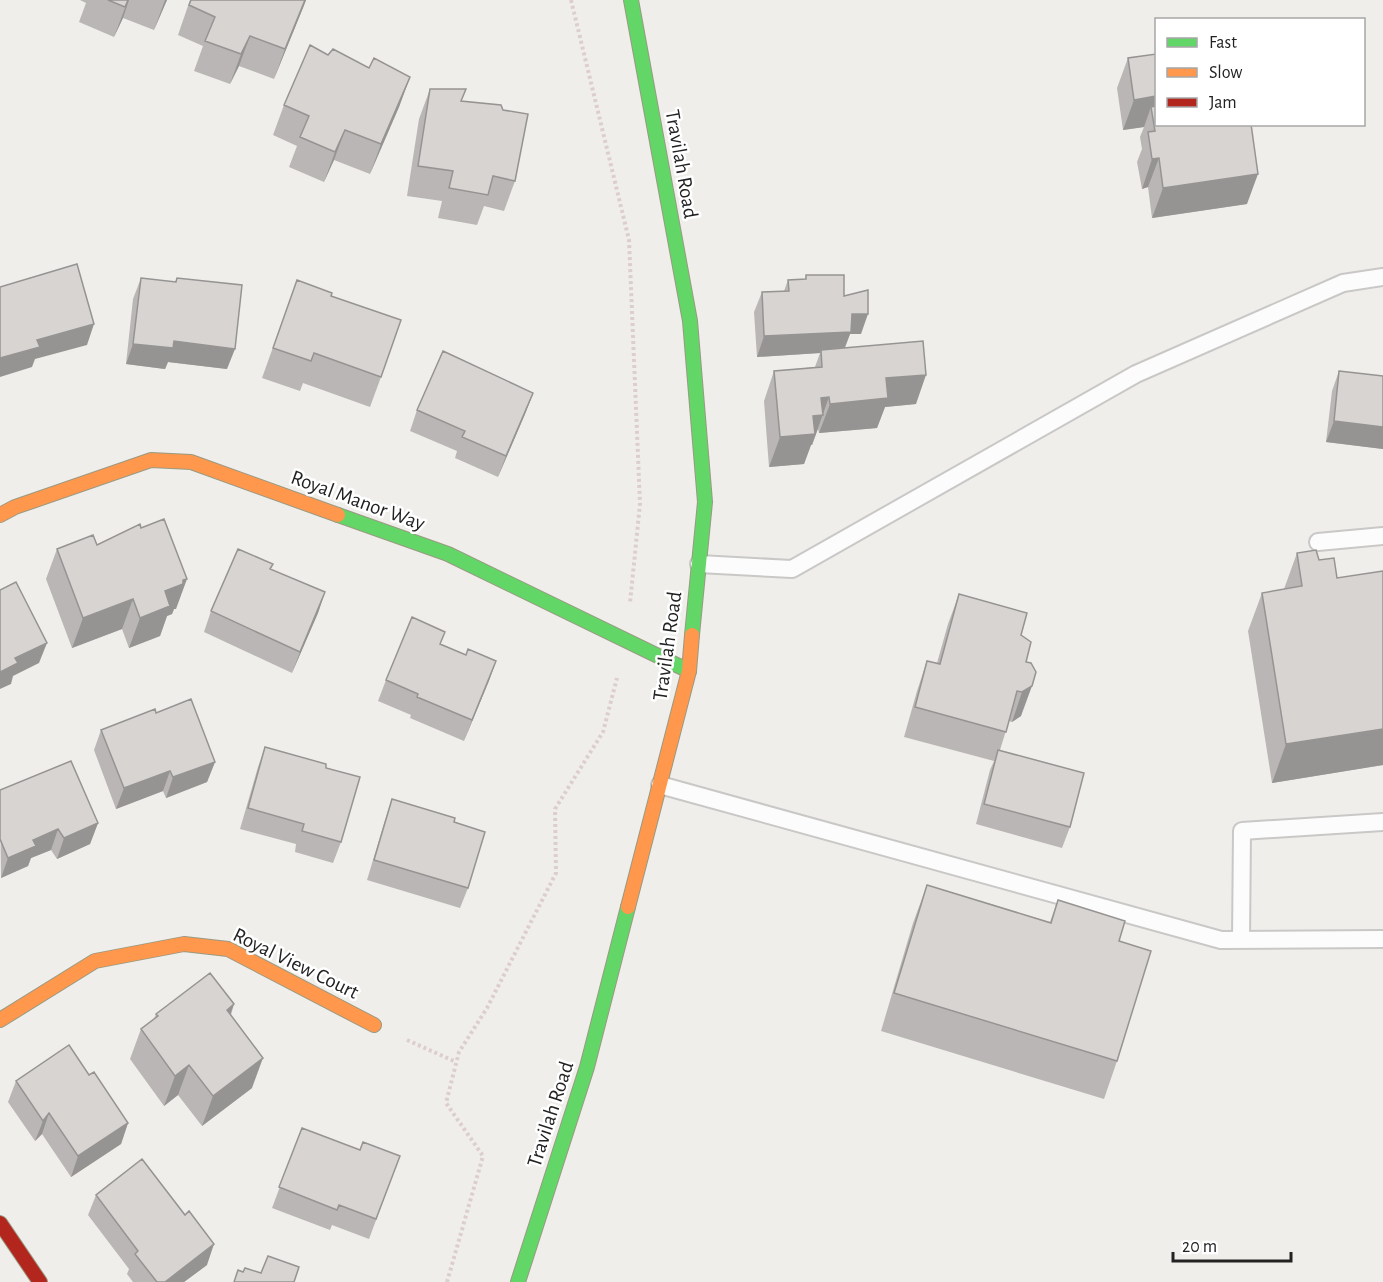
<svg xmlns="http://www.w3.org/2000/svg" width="1383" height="1282" viewBox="0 0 1383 1282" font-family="'Alegreya Sans',sans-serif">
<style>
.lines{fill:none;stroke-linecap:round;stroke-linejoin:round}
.lane-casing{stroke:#c9c8c7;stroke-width:20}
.fast-casing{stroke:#999a82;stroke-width:16}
.slow-casing{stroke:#999a82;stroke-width:16}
.jam-casing{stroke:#999a82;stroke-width:16}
.path{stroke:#dccecd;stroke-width:4;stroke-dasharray:3 3;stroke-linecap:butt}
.lane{stroke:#fdfcfc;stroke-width:16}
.fast{stroke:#63d668;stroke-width:14}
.slow{stroke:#ff974d;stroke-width:14}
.jam{stroke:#b3261e;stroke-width:14}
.wall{fill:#b9b6b5}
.shaded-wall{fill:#969493}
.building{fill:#d7d4d2;stroke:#969493;stroke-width:1.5}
.labels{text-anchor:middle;stroke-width:5;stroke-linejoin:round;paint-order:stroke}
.street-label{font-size:21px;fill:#222;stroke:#fff}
</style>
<rect width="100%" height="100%" fill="#f0eeeb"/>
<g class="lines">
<g class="lane-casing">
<path id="lane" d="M1318,542l65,-6
M699,564l93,5 344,-195 207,-91 40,-6
M660,785l561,155 162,-1
M1241,940l1,-109 141,-9"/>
</g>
<g class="fast-casing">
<path id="fast" d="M631,0l59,321 15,181 -13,133
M338,515l110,39 241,117
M518,1282l69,-215 41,-160"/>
</g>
<g class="slow-casing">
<path id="slow" d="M0,515l15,-8 136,-47 40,2 147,53
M628,907l61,-236 3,-36
M0,1020l95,-59 89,-17 44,5 146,76"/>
</g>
<g class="jam-casing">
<path id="jam" d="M0,1223l40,59"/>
</g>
<path class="path" d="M571,0l58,240 11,264 -10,99
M407,1040l49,22
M447,1282l36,-126 -37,-53 13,-51 28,-44 69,-135 -1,-64 48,-77 14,-54"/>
<use href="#lane" class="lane"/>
<use href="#fast" class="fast"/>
<use href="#slow" class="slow"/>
<use href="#jam" class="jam"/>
</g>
<path class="wall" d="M80,0h87l-13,30 -31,-12 -9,19 -35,-15 7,-19z
M190,0h116l-32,79 -35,-13 -9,18 -36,-13 9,-25 -25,-11z
M1156,54v70l91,80 -95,14 -4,-31 -6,2 -5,-27 5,-13 -2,-12 4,-10 -21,3 -6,-42 11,-30z
M328,55l41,13 41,9 -11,30 -29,67 -36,-14 -10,22 -35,-15 8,-21 -24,-11 11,-30z
M430,89l32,12 53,80 -11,30 -20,-5 -7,19 -39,-7 4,-17 -35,-5 12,-77z
M806,275l55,59h-11l-5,14 71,56 -31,3 -8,21 -58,5 -1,-4 -6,16h-1l-7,19 -35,3 -5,-66 10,-30 41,-4 5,-14 -63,4 -3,-45 8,-20 22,-1 4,-11 17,-1z
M141,278l34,4 2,-4 50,91 -59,-7 -3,7 -39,-5 7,-65z
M297,280l34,16 50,81 -11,30 -67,-24 -3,8 -38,-13z
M1339,371l44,5v73l-57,-7 6,-51z
M533,393l-8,21 -27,63 -43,-19 2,-7 -47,-20 7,-21z
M97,545l79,64h-2l-2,5 -5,2 -7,20 -31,12 -7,-19 -50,19 -26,-69 11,-30z
M1297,553l22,7 18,18 46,-7v194l-111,18 -24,-152 14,-38 22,-4z
M270,570l55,22 -7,21 -26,60 -88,-41 7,-21z
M959,594l62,41 5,27 -5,54 -9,6 -3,-1 -9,29 70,77 -8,21 -86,-24 14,-54 4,-9 -90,-24 13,-46 10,-30 10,2 11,-39z
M440,644l26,11 30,6 -32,80 -54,-23 1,-3 -33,-14 8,-21z
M156,713l59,49 -8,20 -41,16 -3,-7 -47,18 -22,-59 7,-20z
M265,747l76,95 -8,21 -38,-11 1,-8 -56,-15 18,-62z
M0,790l98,33 -8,21 -33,15 -6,-9 -20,8 -3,8 -27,12z
M392,799l62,23 14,66 -8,20 -93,-28 18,-60z
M927,885l123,37 8,-22 61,41 -2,120 -13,38 -223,-68 32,-108z
M234,1004l-3,11 21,73 -50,38 -24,-31 -14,11 -34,-47 11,-30 13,-10 2,-5z
M89,1075l39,48 -7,21 -50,33 -29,-43 -7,7 -27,-39 8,-21z
M302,1128l58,22 40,6 -31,83 -37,-14 -2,5 -58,-22z
M96,1195l89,20 22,50 -23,17h-51l-6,-8 2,-5 -41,-54z"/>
<path class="shaded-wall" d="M128,0h1l-6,18 -9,19z
M165,0h2l-13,30z
M305,0h1l-3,8 -29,71 11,-30z
M250,36l-11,30 -9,18 11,-30z
M410,77l-11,30 -29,67 11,-30z
M1156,96v14l-5,-3 -7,20 -21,3 11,-30z
M345,130l-11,30 -10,22 11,-30z
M1159,158l-11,29 -6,2 10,-30z
M1258,174l-11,30 -95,14 11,-30z
M852,314h16l-7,20h-11l-7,18 -22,-2 -1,3 -63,4 7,-21z
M94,324l-7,21 -52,14 -3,8 -32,10v-19l37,-18z
M174,341l61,8 -8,20 -59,-7 -3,7 -39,-5 7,-20z
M926,375l-10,29 -31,3 -8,21 -58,5 11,-29 56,-26z
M533,393l-8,21 -27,63 8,-21z
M829,397l-17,48h-1l-7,19 -35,3 11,-30 41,-39z
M1334,421l49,6v22l-57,-7z
M187,579l-11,30h-2l-2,5 -5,2 -7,20 -31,12 11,-30 25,-27 18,-11z
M325,592l-7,21 -26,60 8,-21z
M133,599l-11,30 -50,19 11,-30z
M47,643l-8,20 -26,13 -2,8 -11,5v-17l15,-14z
M496,661l-7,20 -25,60 8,-21z
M1032,686l-11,30 -9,6 10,-30z
M1383,729v36l-111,18 14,-39z
M215,762l-8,20 -41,16 7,-21z
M170,771l-7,20 -47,18 8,-21z
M98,823l-8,21 -33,15 7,-21z
M58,829l-7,21 -20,8 -3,8 -27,12 7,-20 25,-18z
M234,1004l-11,30 4,-24z
M263,1058l-11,30 -50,38 11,-30z
M189,1065l-11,30 -14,11 11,-30z
M49,1113l-7,21 -7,7 8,-20z
M128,1123l-7,21 -50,33 7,-21z
M214,1244l-7,21 -23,17h-19z"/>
<path class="building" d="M108,0h20l-3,7z
M191,0h114l-20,49 -35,-13 -9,18 -36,-13 10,-24 -26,-12z
M310,45l18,10 5,-6 36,19 5,-10 36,19 -29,67 -36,-14 -10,22 -35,-15 9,-21 -25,-11z
M1156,54v42l-22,4 -6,-42z
M430,89h36l-5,12 40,4 2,5 25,4 -13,67 -22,-5 -5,19 -39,-7 4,-17 -35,-5z
M1156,106v18h95l7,50 -95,14 -4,-30 -7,1 -4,-27 7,-1 -4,-24z
M77,264l17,60 -57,16 3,7 -40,11v-71z
M806,275h38v21l24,-6v24h-16l-1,18 -87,4 -2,-44 27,-1 -1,-11 18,-1z
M141,278l35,4 1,-4 65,7 -7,64 -61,-8 -1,7 -40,-4z
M297,280l35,13 -1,3 70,24 -20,57 -67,-24 -3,8 -38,-13z
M923,341l3,34 -40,3 2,20 -58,6 -1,-7 -8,1 2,17 -10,1 2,18 -35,3 -6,-66 48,-4 -1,-17z
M443,351l90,42 -27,63 -44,-19 3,-6 -48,-21z
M1339,371l44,5v51l-49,-6z
M164,519l23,60 -4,1v4l-18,7 5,15 -30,12 -7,-19 -50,19 -26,-69 36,-14 4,10 43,-21 1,4z
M238,549l35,15 -3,5 55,23 -25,60 -89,-41z
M1316,550l3,10 15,-2 3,20 46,-7v158l-97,15 -24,-151 40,-7 -5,-33z
M16,582l31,61 -32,15 3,5 -18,9v-82z
M959,594l68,19 -6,22 10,7 -5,20 5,1 5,9 -4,14 -10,6 -5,-1 -11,41 -91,-25 12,-46 13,3z
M412,617l33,15 -5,12 26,11 2,-6 28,12 -24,59 -55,-23 1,-3 -32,-14z
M191,699l24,63 -42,15 -3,-6 -46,17 -23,-58 54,-21 1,4z
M265,747l61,17v4l34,9 -19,65 -39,-11 2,-7 -56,-16z
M998,750l86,23 -14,54 -86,-23z
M71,761l27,62 -34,15 -6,-9 -25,11 3,6 -28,12 -8,-19v-49z
M392,799l63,19 -1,4 31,10 -17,56 -94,-28z
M927,885l124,38 7,-23 67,21 -6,20 32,10 -34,110 -223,-68z
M210,973l24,31 -7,6 36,48 -50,38 -24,-31 -14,11 -34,-47 17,-13 -2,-2z
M69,1045l20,30 5,-3 34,51 -50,33 -29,-43 -6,8 -27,-40z
M302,1128l58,22 3,-8 37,14 -24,63 -37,-14 -2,5 -58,-23z
M142,1159l43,56 4,-4 25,33 -49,38h-8l-22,-28 3,-3 -42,-56z
M268,1256l31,11 -5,15h-60l4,-12 5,2 2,-4 16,5z"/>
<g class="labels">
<g class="street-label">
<text transform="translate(682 164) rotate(80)" y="7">Travilah Road</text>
<text transform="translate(358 500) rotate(20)" y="7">Royal Manor Way</text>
<text transform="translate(667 646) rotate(-82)" y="7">Travilah Road</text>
<text transform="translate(296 963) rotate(26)" y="7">Royal View Court</text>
<text transform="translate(550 1114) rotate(-72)" y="7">Travilah Road</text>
</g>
</g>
<rect x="1155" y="18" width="210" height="108" fill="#ffffff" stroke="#a7a7a7" stroke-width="1.5"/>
<rect x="1167" y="38" width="30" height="9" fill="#63d668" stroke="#a7a7a7" stroke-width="1.5"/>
<text x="1209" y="48" font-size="18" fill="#222222">Fast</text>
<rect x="1167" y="68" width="30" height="9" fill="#ff974d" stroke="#a7a7a7" stroke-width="1.5"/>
<text x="1209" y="78" font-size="18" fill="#222222">Slow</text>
<rect x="1167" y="98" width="30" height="9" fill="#b3261e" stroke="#a7a7a7" stroke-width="1.5"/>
<text x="1209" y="108" font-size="18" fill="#222222">Jam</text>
<path d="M1173 1252v9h118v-9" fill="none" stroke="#222222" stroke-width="3"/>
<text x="1182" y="1252" font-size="18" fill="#222222" stroke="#ffffff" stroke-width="4.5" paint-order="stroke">20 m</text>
</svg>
